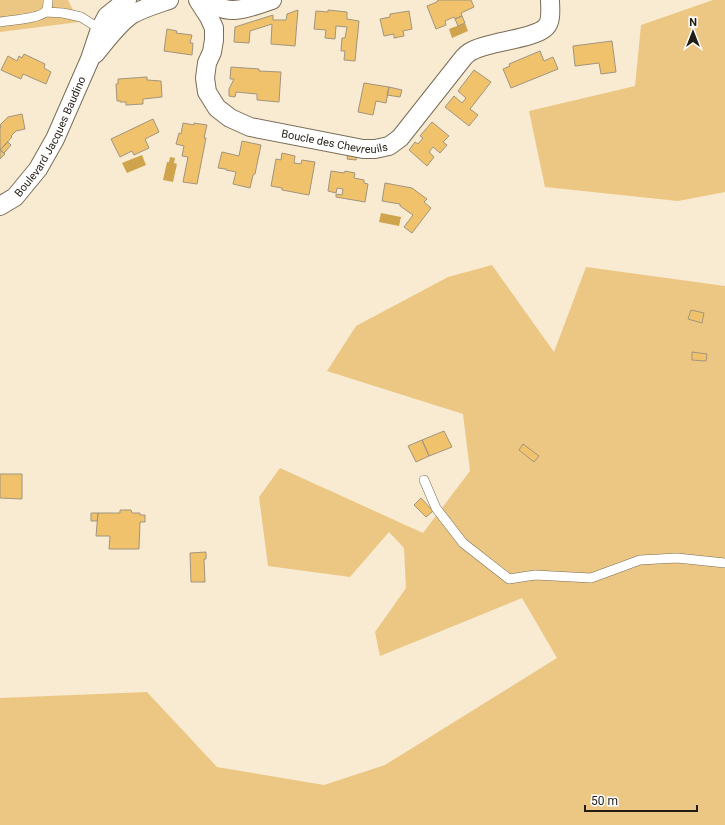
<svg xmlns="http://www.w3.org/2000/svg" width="725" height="825" viewBox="0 0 725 825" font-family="Roboto,sans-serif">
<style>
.green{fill:#ecc784}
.water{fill:#d0a44d}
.building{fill:#f0c26c;stroke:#a2957e}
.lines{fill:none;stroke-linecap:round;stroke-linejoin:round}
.service-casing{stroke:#7a6d57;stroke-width:10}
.minor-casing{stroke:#7a6d57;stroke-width:20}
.service{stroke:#fff;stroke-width:9}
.minor{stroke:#fff;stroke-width:18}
.labels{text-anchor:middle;stroke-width:3.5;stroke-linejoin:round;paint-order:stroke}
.street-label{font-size:11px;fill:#221d14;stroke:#fff}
</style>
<rect width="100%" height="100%" fill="#f9ead2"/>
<path class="green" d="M0,0h68l11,22 -79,10z
M713,0h12v192l-47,9 -133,-14 -16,-76 106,-25 6,-61z
M492,265l62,87 32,-85 139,19v539h-725v-127l147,-6 70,75 107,18 61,-20 172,-107 -35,-60 -142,58 -5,-24 31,-44 -2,-40 -15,-16 -39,45 -82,-11 -9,-69 21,-29 143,65 47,-62 -7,-57 -136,-43 29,-45 92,-49z"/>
<path class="water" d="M465,23l3,8 -16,7 -3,-9z
M142,155l4,10 -19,8 -5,-10z
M170,157l5,1 -1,5 3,1 -4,18 -10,-2 4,-18h2z
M381,213l20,4 -2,9 -20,-4z"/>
<path class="building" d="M439,0h32l3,7 -13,6 1,3 -7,3 -1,-2 -9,4 1,4 -10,4 -9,-23 10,-4v-1z
M298,10l-3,36 -24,-2 1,-20 -22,7 -1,12 -15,-1 1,-15 38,-12v5h13l1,-6z
M328,10l19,2v7l12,2 -4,40 -11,-1 1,-9h-4l1,-13h3l2,-11 -11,-1 -1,13 -10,-1 1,-8 -12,-1 2,-18 12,1z
M409,11l3,18 -9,2 1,5 -10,2v-4l-10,2 -4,-17 10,-2v-3z
M462,16l3,7 -7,3 -3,-7z
M167,29l10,2 -1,2 16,2 -2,8h3l-1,12 -28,-4z
M612,41l4,31 -15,2 -2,-11 -24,3 -2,-20z
M540,51l4,10 9,-4 5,12 -47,19 -8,-19 7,-3 -1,-2z
M24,54l21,10 -1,4 7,4 -5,12 -23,-10 -2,5 -20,-9 7,-14 9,5 2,-5 3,2z
M231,67l28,2v2l22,1 -2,30 -22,-2v-6l-21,-2 -1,5 -6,-1v-7l5,-10h-4z
M474,70l17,12 -21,27 8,6 -9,11 -24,-19 9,-11 8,7 4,-5 -8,-7z
M147,77v3l14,1 1,16 -19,2v5l-17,1v-3h-6v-1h-3l-1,-17h2v-5z
M364,83l25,4 -3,16 -10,-2 -3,14 -15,-3z
M389,87l13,3 -2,7 -13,-2z
M22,114l3,15 -9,2 -5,5 1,1 -12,13v-22l1,-1 -1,-2 8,-8z
M153,119l6,13 -14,7 4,9 -15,7 -2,-4 -12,6 -9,-18z
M432,122l17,14 -6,6 4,3 -7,8 -7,-6 -4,5 5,5 -7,9 -18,-16 6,-8 3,2 5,-6 -3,-2z
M183,123l11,2v-2l13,2 -3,13h2l-9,46 -14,-2 5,-25 -6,-1 2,-10 -8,-2 3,-11 2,1z
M242,141l19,4 -6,29 -2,1 -3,13 -17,-4 3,-12 -10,-2v-1l-8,-1 4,-16 17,4z
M8,142l3,3 -7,8 -4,-3z
M0,150l5,4 -5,5z
M282,153l13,3 -1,7 7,1 1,-4 13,2 -6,33 -27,-5v-2l-11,-2 5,-27 5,1z
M348,154l9,2 -1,4 -9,-1z
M331,171l13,2 1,-2 10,2 -1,5 10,2v3l4,1 -3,18 -29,-5v-3l6,1 1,-6 -6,-1 -1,5 -8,-2z
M385,183l27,5 15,11 -3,3 7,6 -19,25 -8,-6 9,-12 -13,-9v-2l-18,-3z
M691,310l13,3 -2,10 -14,-4z
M692,352l15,2 -1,7 -14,-1z
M444,431l8,16 -23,9 -7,-16z
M422,440l7,16 -13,6 -8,-16z
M523,444l16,12 -5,6 -15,-12z
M0,474h22v25l-22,-1z
M421,498l12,13 -7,6 -12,-12z
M120,510h11l1,3h8v2h5v7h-5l-1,27h-30l1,-13h-14l2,-23h22z
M91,513h7l-1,8h-6z
M206,552v7h-2l1,23h-14l-1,-29z"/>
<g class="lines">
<g class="service-casing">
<path id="service" d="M46,12l17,1 18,4 19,12
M0,22c10,-2 38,-3 45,-10 3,-3 3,-8 3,-12
M424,480l12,28 27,35 46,36 26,-4 56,3 49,-18 37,-2 48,5"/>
</g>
<g class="minor-casing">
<g id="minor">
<path id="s1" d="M198,0l11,17 5,11v12l-2,12 -5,11 -2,15 2,14 10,16 13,10 20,9 113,22h12l14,-3 11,-8 64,-81c3,-3 7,-6 10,-7 17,-9 61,-11 72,-23 6,-6 4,-19 4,-27"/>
<path d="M211,0c14,19 43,6 61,0"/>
<path d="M95,54c11,-13 22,-29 36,-39 12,-7 26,-11 38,-15"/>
<path id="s2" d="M0,206l15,-9 23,-28 17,-30 35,-80 10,-30 7,-13 20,-16"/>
</g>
</g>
<use href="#service" class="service"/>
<use href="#minor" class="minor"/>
</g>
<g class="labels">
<g class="street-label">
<text dy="4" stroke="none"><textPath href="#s2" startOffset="88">Boulevard Jacques Baudino</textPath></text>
<text dy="4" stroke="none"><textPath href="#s1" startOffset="241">Boucle des Chevreuils</textPath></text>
</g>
</g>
<g transform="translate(693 32)" stroke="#ffffff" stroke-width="3" paint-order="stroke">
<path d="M0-3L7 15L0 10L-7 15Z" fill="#221d14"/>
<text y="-6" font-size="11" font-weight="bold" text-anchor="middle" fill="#221d14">N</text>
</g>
<path d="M585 805v6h112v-6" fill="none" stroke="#221d14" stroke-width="2"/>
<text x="591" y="805" font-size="12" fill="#221d14" stroke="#ffffff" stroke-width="3" paint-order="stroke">50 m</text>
</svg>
